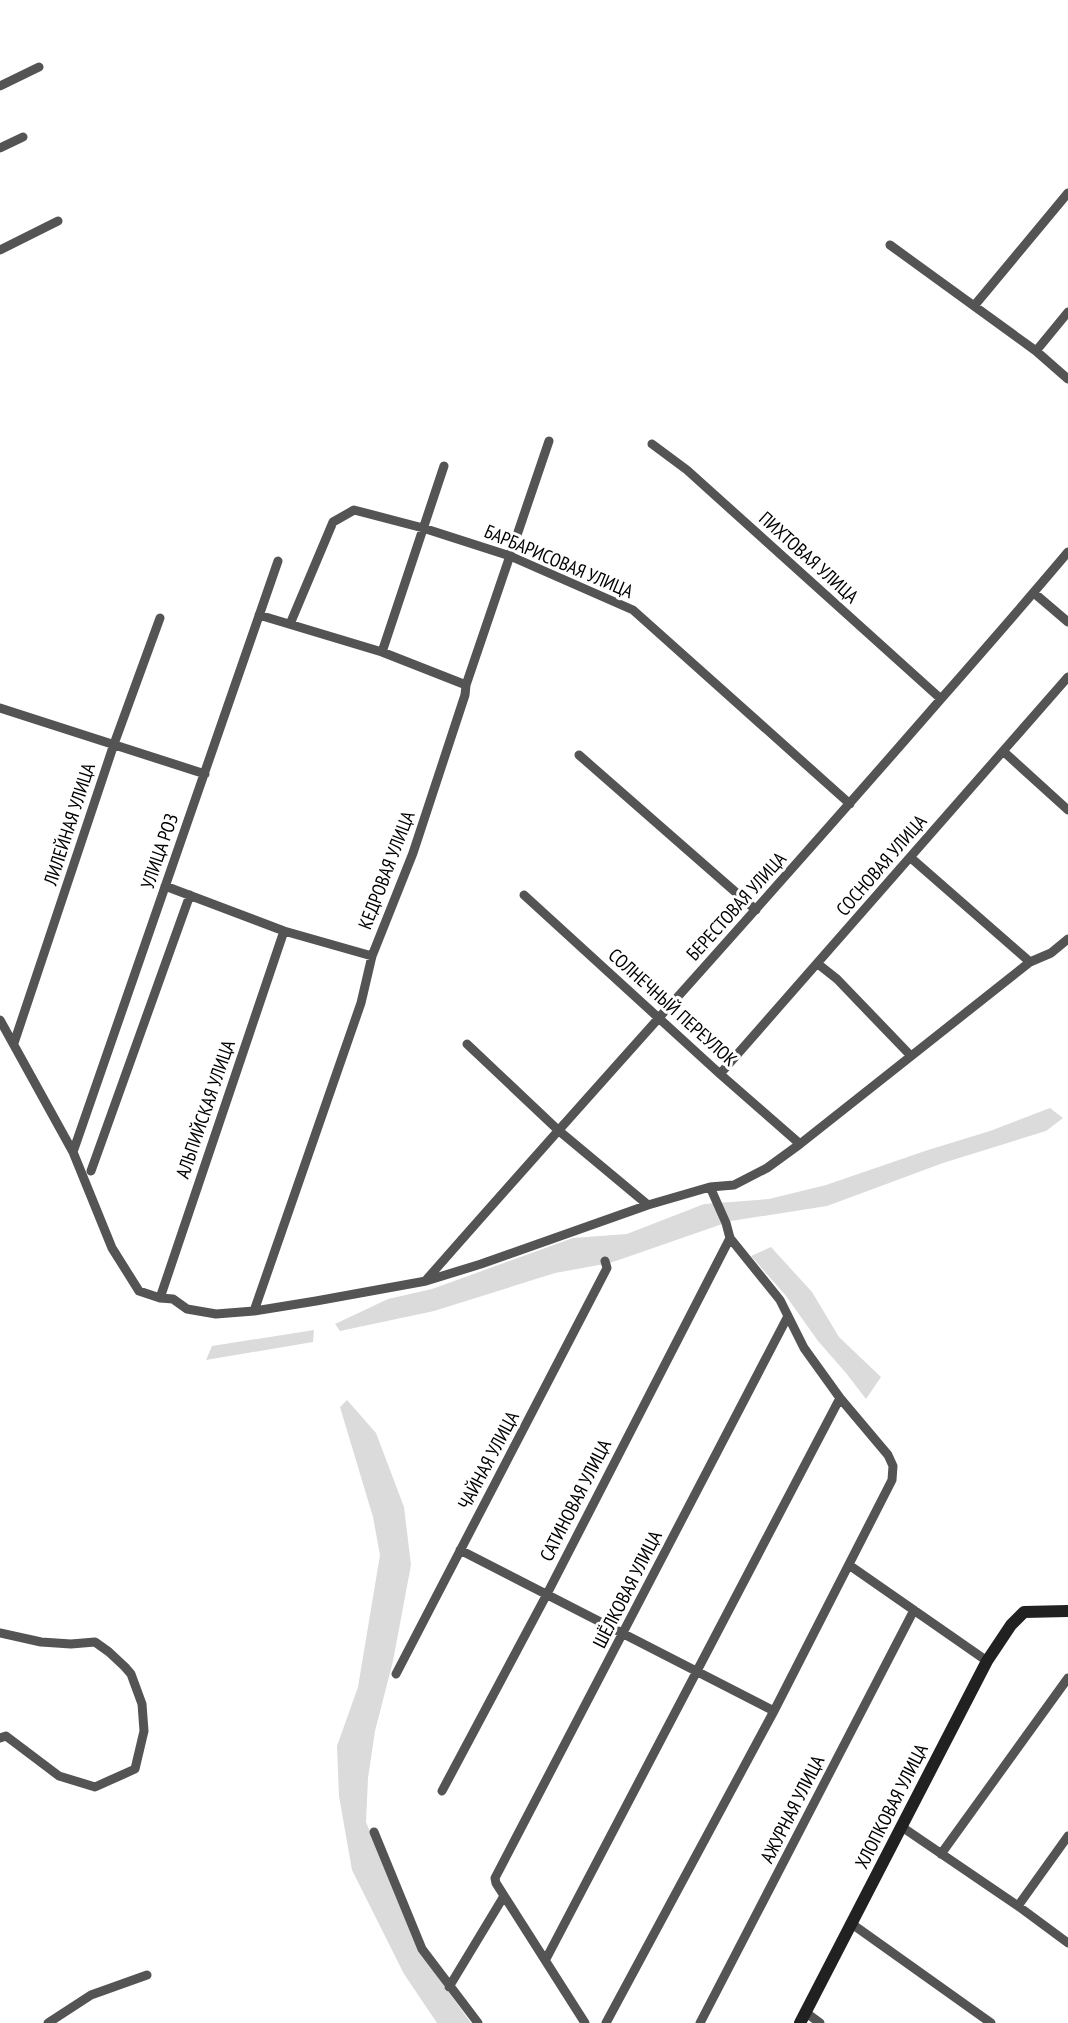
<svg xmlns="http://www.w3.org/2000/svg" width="1068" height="2023" viewBox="0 0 1068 2023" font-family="'PT Sans Narrow',sans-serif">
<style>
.green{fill:#dbdbdb}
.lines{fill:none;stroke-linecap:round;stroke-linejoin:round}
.street{stroke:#545454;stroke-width:9}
.secondary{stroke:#212121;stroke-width:12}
.labels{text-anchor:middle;stroke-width:6;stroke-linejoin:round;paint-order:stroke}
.street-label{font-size:19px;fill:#000;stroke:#fff}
</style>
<rect width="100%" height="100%" fill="#fff"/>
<path class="green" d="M1050,1108l13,10 -17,13 -103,32 -116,43 -96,15 -121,42 -55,10 -121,38 -94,20 -5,-7 53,-25 44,-10 141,-51 54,-4 77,-30 65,-5 57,-14 102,-35 62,-19z
M771,1247l41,45 27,45 42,40 -15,22 -20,-26 -28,-32 -32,-45 -35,-40z
M314,1330l-1,12 -107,18 6,-14z
M347,1400l29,33 28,74 7,58 -18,96 -18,70 -7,47 -2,44 47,116 22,35 36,50h-34l-33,-49 -52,-104 -13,-74 -2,-50 21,-59 22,-132 -7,-38 -33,-110z"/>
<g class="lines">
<path class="street" d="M0,86l39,-19
M0,148l23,-11
M890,245l146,106 32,28
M0,250l58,-29
M974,306l94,-113
M1036,351l32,-39
M652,444l35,26 254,229
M1034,593l34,29
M259,615l123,37 84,33
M290,624l43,-102 21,-12 69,18 87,28 123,54 217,194
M382,652l62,-186
M0,708l205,66
M1003,751l65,59
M579,755l177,155
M911,858l119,104
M165,886l119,45 88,25
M524,895l196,179 80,70
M818,964l19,15 74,77
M0,1020l73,132 39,96 27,43 21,7 13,1 14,10 29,5 38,-3 62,-10 110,-20 55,-17 167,-59 62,-18 24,-2 33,-17 33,-24 230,-182 21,-9 17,-14
M14,1043l100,-299 46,-126
M467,1044l91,86 90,75
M720,1074l348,-397
M73,1152l205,-591
M91,1171l99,-276
M427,1279c170,-194 344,-384 513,-579 43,-49 86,-98 128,-148
M160,1298l124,-367
M254,1311l107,-308 11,-47 41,-103 52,-158 1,-10 83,-244
M460,1550l314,161
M849,1565l138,96
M0,1633l41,9 30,2 24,-2 14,10 16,15 6,7 11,30 2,27 -9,38 -40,18 -36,-11 -53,-40 -6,2
M396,1674l211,-406 -2,-7
M442,1791l105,-197 183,-356 -4,-15 -16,-36
M902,1827l116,79 50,37
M374,1832l48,117 56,74
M941,1854l127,-176
M1018,1906l50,-70
M852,1924l139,99
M546,1959l294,-561
M449,1987l55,-91
M805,2012l15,11
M48,2023l43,-28 56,-20
M585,2023l-89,-140 -1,-5 293,-562
M606,2023l168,-312 118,-231 1,-14 -5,-11 -48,-57 -36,-50 -24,-48 -50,-62
M700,2023l214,-413"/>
<path class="secondary" d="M800,2023l187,-362 24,-36 13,-13 44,-1"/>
</g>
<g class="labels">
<g class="street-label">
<text transform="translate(809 557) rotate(42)" y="7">ПИХТОВАЯ УЛИЦА</text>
<text transform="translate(559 561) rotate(23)" y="7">БАРБАРИСОВАЯ УЛИЦА</text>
<text transform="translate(69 824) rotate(-72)" y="7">ЛИЛЕЙНАЯ УЛИЦА</text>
<text transform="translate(159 851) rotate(-71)" y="7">УЛИЦА РОЗ</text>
<text transform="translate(881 865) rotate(-49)" y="7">СОСНОВАЯ УЛИЦА</text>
<text transform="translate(386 870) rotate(-69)" y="7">КЕДРОВАЯ УЛИЦА</text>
<text transform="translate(736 906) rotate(-48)" y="7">БЕРЕСТОВАЯ УЛИЦА</text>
<text transform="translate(673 1007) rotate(42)" y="7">СОЛНЕЧНЫЙ ПЕРЕУЛОК</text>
<text transform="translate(205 1109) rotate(-71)" y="7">АЛЬПИЙСКАЯ УЛИЦА</text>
<text transform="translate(488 1460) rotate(-62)" y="7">ЧАЙНАЯ УЛИЦА</text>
<text transform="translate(575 1500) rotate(-63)" y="7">САТИНОВАЯ УЛИЦА</text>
<text transform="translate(627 1589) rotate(-63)" y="7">ШЁЛКОВАЯ УЛИЦА</text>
<text transform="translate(891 1806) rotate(-63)" y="7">ХЛОПКОВАЯ УЛИЦА</text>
<text transform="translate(792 1809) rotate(-63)" y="7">АЖУРНАЯ УЛИЦА</text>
</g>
</g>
</svg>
